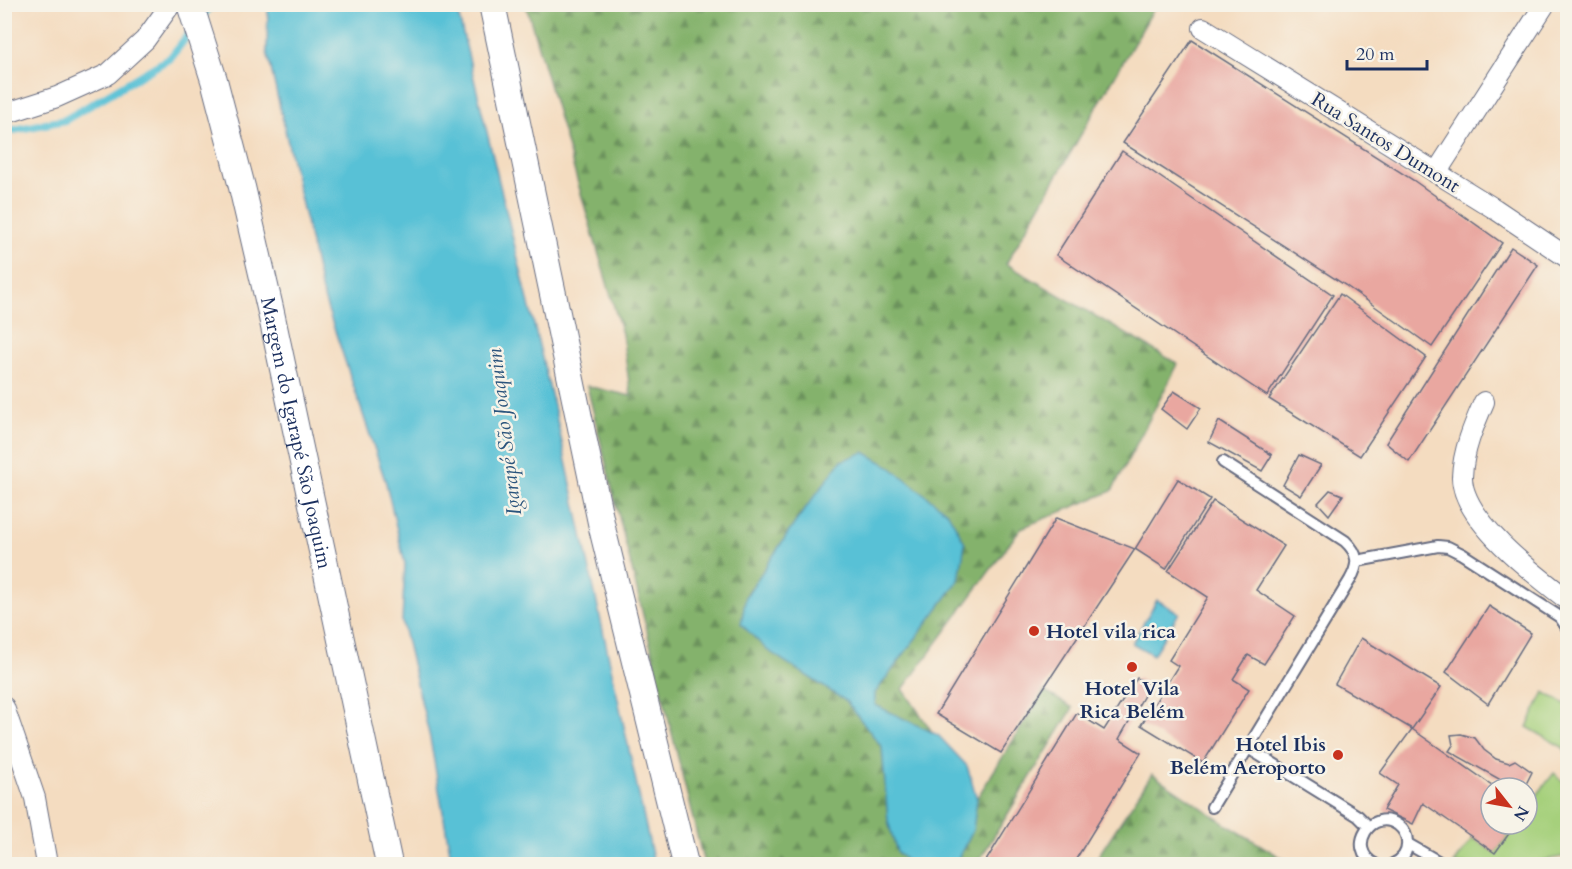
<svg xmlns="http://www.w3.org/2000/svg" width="1572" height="869" viewBox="0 0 1572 869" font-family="Cardo,serif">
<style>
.grass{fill:#a6d07c;stroke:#60806d;stroke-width:1.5}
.forest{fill:url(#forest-firs);stroke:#507065;stroke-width:1.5}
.water{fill:#59c1d6;stroke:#3a789a;stroke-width:1.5}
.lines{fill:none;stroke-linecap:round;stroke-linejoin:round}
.stream{stroke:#59c1d6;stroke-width:8}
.building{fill:#e9a7a0}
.service-casing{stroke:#676c80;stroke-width:14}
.minor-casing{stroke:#676c80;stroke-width:22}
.tertiary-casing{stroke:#676c80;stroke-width:28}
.service{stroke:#fff;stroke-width:10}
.minor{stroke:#fff;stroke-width:20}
.tertiary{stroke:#fff;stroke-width:26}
.poi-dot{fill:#c8321e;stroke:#f7f3e8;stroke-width:2}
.labels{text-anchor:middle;stroke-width:5;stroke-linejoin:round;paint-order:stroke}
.street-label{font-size:20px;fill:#1b2f5e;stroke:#f7f3e8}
.poi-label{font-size:20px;font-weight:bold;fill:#1b2f5e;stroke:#f7f3e8;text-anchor:start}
.water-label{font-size:21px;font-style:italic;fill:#2a547c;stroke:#f7f3e8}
</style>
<defs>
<pattern id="forest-firs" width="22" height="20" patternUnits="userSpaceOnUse" patternTransform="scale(1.5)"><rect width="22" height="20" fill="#84b26c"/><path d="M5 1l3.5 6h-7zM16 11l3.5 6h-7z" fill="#6b915c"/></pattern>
</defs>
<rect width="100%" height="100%" fill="#f7f3e8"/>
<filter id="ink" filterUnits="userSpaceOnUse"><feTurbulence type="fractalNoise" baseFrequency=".0167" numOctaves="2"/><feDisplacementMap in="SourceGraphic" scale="12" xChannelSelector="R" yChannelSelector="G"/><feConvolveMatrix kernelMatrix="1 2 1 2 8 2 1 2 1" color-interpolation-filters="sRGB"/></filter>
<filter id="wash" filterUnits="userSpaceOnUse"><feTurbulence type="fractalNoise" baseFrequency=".008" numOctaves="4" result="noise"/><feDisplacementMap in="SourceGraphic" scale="24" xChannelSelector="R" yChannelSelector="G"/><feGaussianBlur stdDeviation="1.35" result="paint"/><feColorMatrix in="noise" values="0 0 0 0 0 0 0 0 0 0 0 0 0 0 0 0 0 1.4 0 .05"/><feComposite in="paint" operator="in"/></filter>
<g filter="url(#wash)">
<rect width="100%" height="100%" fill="#f4dcc0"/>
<path class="grass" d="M1544,692l23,13v50l-3,-7 -37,-21z
M1554,773l13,12v71l-43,8h-70l19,-26 22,15 21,-29h11v-16z"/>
<path class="forest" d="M526,5h630l-150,259 172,100 -66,127 -91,37 -118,161 74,109 67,-107 29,17 -96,156h-22l18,-34 -66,31 3,3h-206l-117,-478 44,10 -9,-62z
M1152,774l77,52 63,38h-199z"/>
<path class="water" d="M268,5h188l99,406 99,453h-202l-22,-126 -28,-116 3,-58 -19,-81 -64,-191 -55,-241z
M864,452l25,14 59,47 17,30 -6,37 -84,113v12l63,30 29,31 10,33 -4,31 -18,34h-45l-13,-12 -9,-31 -6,-74 -36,-46 -79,-51 -26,-26 5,-28 53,-79 42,-56z
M1157,600l22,13 -26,42 -21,-12z"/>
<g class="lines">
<path class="stream" d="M4,132l61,-12 105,-62 42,-54"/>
</g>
<g id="blocks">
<path class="building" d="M1192,40l221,140 89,63 -70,104 -87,-62 -222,-142z
M1122,151l211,144 -66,101 -211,-141z
M1511,247l27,18 -129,197 -23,-19z
M1340,294l86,63 -66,99 -91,-57z
M1174,391l27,17 -14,21 -26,-20z
M1219,421l53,34 -10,16 -53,-29z
M1299,455l22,10 -20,31 -18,-11z
M1178,479l32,20 -44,70 -31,-20z
M1330,490l13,5 -14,20 -11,-12z
M1213,501l71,45 -28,44 39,26 -31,48 -16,-9 -15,24 16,10 -46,74 -62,-38 37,-59 -9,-6 39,-63 -40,-26z
M1056,518l79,31 -134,204 -65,-39z
M1489,606l42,27 -43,71 -42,-32z
M1361,638l80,49 -29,42 -77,-45z
M1137,678l13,7 -31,54 22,14 -68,111h-89l93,-151 27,17z
M1412,729l84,59h-5v36h25l-21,29 -72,-50 -10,21 -30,-14 15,-25 -18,-12z
M1461,734l14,4 9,12 12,9 13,4 6,-3 17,12 -8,16h-9l-66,-37 4,-6 -2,-10z"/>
</g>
</g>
<g filter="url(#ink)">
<use href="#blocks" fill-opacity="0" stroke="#676c80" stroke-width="1.5"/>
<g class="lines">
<g class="service-casing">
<path id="service" d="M1357,561l81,-15 10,1 14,7 98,63 8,12
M1248,748l110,68 11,11
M1212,807l138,-227c9,-16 9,-26 -5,-39l-122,-79
M1408,844l35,20
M1375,864c-30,-15 -3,-58 23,-39 5,4 9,10 9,17 1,10 -5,18 -14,22"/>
</g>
<g class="minor-casing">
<path id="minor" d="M1203,28l292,181 73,49
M4,114l53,-17 51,-23 37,-34 26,-36
M1436,173l109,-169
M1484,402c-10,23 -21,48 -22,75 0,43 73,98 106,123
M4,707l31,91 12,66"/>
</g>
<g class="tertiary-casing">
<g id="tertiary">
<path id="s1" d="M190,4l24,76 28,107 28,121 119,556"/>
<path d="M492,4l111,528 82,332"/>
</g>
</g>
<use href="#service" class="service"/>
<use href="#minor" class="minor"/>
<use href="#tertiary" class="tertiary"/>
</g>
</g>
<g class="poi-dot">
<circle cx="1034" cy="631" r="6"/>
<circle cx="1132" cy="667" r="6"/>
<circle cx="1338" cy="755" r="6"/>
</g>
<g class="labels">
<g class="street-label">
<text transform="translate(1386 142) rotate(32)" y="7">Rua Santos Dumont</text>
<text dy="7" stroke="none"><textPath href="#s1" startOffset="442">Margem do Igarapé São Joaquim</textPath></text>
</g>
<g class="poi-label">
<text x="1046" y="638">Hotel vila rica</text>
<text x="1132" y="695" text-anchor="middle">Hotel Vila<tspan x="1132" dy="23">Rica Belém</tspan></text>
<text x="1326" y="751" text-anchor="end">Hotel Ibis<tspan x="1326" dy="23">Belém Aeroporto</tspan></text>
</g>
<g class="water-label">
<text transform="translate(504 432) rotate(-97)" y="7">Igarapé São Joaquim</text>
</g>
</g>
<rect width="1572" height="869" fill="none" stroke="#f7f3e8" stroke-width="24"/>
<g transform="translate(1509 806) rotate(121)"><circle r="28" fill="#f7f3e8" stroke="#9fa5b1" stroke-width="1.5"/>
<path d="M0-4.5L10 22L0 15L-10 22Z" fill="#c8321e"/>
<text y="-9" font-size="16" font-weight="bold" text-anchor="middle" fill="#1b2f5e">N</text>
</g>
<path d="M1347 60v9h80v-9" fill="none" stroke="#1b2f5e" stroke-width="3"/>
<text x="1356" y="60" font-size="18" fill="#1b2f5e" stroke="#f7f3e8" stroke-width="4.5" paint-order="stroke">20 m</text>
</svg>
